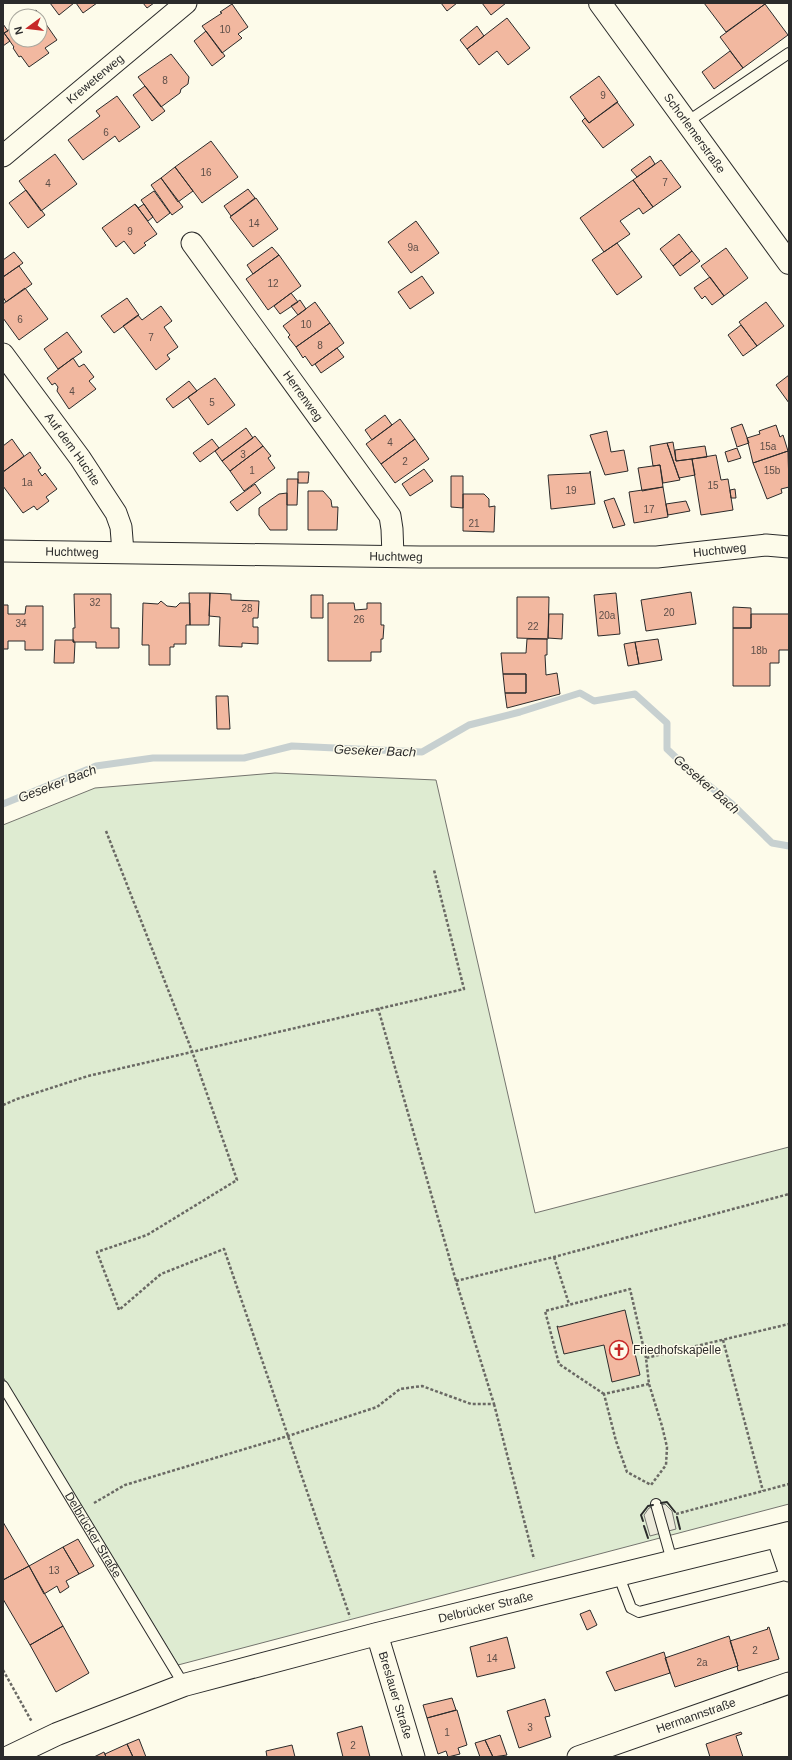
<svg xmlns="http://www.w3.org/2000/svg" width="792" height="1760" viewBox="0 0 792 1760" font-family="Arial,sans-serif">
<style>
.green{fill:#deebd1;stroke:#74746e}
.parking{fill:#eceadb;stroke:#74746e}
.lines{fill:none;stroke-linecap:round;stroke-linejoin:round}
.stream{stroke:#c7d0d0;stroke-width:7}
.building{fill:#f2b8a0;stroke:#2b2b2b}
.service-casing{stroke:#2b2b2b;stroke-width:12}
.minor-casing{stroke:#2b2b2b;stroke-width:23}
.tertiary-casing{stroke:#2b2b2b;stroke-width:24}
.secondary-casing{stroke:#2b2b2b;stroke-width:24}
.path{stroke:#6a6964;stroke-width:2.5;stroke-dasharray:3 2;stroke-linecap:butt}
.service{stroke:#fdfbea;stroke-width:10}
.minor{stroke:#fdfbea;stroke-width:21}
.tertiary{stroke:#fdfbea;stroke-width:22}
.secondary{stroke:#fdfbea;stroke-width:22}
.wall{stroke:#2b2b2b;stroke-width:2}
.labels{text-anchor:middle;stroke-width:3;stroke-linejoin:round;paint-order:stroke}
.number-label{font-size:10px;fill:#5d4e48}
.street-label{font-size:12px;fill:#2b2b2b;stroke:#fdfbea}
.poi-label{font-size:12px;fill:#2b2b2b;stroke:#fdfbea;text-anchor:start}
.water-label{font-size:13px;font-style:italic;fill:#2b2b2b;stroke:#fdfbea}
</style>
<rect width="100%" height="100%" fill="#fdfbea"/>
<path class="green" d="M275,773l161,7 99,433 254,-66v357l-611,161 -175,-288v-552l92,-37z"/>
<path class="parking" d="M665,1504l7,7 4,18 -26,7 -6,-21 5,-7z"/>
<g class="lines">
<path class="stream" d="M3,804l93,-38 57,-8h91l48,-12 130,6 47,-27 51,-13 60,-19 14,8 41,-7 32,29v26l20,19 45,36 40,39 17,3"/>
</g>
<path class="building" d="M50,3h24l-15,12z
M76,3h21l-14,10z
M143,3h11l-7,5z
M441,3h16l-10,8z
M482,3h24l-15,12z
M704,3h60l1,1 -39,28z
M232,4l16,23 -10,7 4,4 -20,15 -20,-27 20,-13 -2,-1z
M765,4l23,31 -45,33 -23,-31z
M36,10l21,30 -12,8 4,5 -20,14 -8,-11 -2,1 -6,-9 1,-1 -10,-14 12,-8v15h24v-24h-12z
M507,18l23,30 -22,17 -11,-14 -18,14 -12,-16z
M3,24l5,7 -4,2 6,8 -7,5z
M477,26l7,10 -17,13 -7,-9z
M206,31l19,25 -13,10 -18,-25z
M730,51l13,17 -29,21 -12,-17z
M171,54l18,23 -1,7 -7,5 -1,4 -19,14 -23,-30z
M599,76l19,26 -29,21 -19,-26z
M145,86l20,25 -13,10 -19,-26z
M117,96l23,31 -21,15 -4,-6 -32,24 -15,-20 32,-24 -4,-5z
M617,102l17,23 -31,23 -21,-27 3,-3 4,5z
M211,141l27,36 -36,26 -27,-36z
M55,154l22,30 -36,27 -22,-30z
M650,156l5,8 -18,13 -6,-7z
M661,160l20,27 -28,20 -20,-27z
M175,167l18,24 -15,11 -17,-24z
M161,178l22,29 -11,8 -21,-30z
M633,180l20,27 -10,7 -4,-6 -19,13 10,13 -26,18 -24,-34z
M248,189l7,9 -24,18 -7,-10z
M26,190l19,25 -17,13 -19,-25z
M154,191l16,22 -13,10 -16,-23z
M256,198l22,31 -25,18 -23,-30z
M135,204l3,4 6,-4 9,13 -5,4z
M135,204l22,30 -13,9 2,2 -12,9 -10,-13 -8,6 -14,-19z
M416,221l23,32 -28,20 -23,-31z
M679,234l13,17 -19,15 -13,-17z
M617,243l25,34 -25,18 -25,-35z
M272,247l7,8 -26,19 -6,-9z
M726,248l22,30 -24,18 -23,-30z
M692,251l8,10 -20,15 -7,-10z
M14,252l9,11 -20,14v-17z
M279,255l22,31 -33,24 -22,-31z
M19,266l13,18 -26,18 -3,-5v-20z
M422,276l12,17 -24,16 -12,-17z
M710,277l14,19 -12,9 -7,-9 -3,3 -8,-11z
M25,288l23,31 -29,21 -16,-22v-14z
M291,293l7,9 -18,12 -6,-8z
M127,298l12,17 -25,18 -13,-17z
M300,300l6,9 -8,6 -7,-9z
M315,302l15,21 -34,24 -8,-10 2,-2 -7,-9z
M766,302l18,24 -27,20 -18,-24z
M161,306l11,15 -8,6 14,20 -11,8 3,4 -14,11 -33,-44 15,-11 4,5z
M330,323l14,20 -32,23 -7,-10 -2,2 -7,-11z
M741,325l16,21 -14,10 -15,-21z
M67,332l15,20 -24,17 -14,-20z
M337,348l7,9 -23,16 -6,-9z
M73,358l6,9 5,-3 10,13 -5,4 7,8 -27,20 -12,-18 1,-4 -3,-4 -3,2 -5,-7z
M789,375v28l-13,-18z
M215,378l20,27 -27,20 -20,-28z
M189,381l8,10 -24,17 -7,-9z
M385,415l7,10 -20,15 -7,-10z
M400,419l15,20 -34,25 -15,-20z
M742,424l7,19 -12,4 -6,-19z
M776,425l4,12 3,-2 5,16 -35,12 -6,-25 13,-4 -1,-3z
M246,428l7,10 -31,23 -7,-10z
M607,431l4,21 13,-2 4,21 -23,4 -15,-40z
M255,436l8,10 -33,25 -8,-10z
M12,439l12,17 -21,16v-26z
M212,439l7,9 -19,14 -7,-9z
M415,439l14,20 -34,24 -14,-19z
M673,442l3,19 16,-2 3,16 -16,3 -12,-35z
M667,443l13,37 -17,3 -3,-18 -7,1 -3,-20z
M263,446l8,10 -3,2 7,10 -31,23 -14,-20z
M705,446l2,11 -31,4 -1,-11z
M737,448l4,10 -13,4 -3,-10z
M788,451l1,36 -8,2 1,4 -15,6 -14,-36z
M30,452l11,16 -3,2 4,6 3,-3 12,16 -11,8 3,4 -12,9 -3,-4 -11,7 -20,-27v-14z
M716,455l5,25 7,-1 5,31 -32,5 -9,-56z
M660,465l3,22 -21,4 -4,-23z
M424,469l9,12 -23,15 -8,-12z
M590,471l5,33 -44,5 -3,-34 42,-2z
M298,472h11l-1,11h-10z
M451,476h12v32l-12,-1z
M287,479h11l-1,26h-10z
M255,484l6,9 -24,18 -7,-9z
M663,487l5,30 -34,6 -5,-31z
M735,489l1,9h-5l-1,-8z
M308,491h15l8,9 1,7h6l-1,23h-29z
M287,493v37h-17l-11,-15v-7l20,-14z
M463,494h21l5,5v8l6,-1 -1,26 -31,-1z
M614,498l11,27 -12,3 -9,-27z
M686,501l4,10 -22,4 -2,-11z
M691,592l5,32 -50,7 -5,-31z
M189,593h21l-1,32h-19z
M210,593l21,1v6l28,1 -1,17h-5v9h5v17l-16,-1v4l-23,-1 1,-29 -11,-1z
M616,593l4,41 -22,2 -4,-41z
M74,594h37v34h8v20h-23v-6h-23v-14h2z
M311,595h12v23h-12z
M517,597h32l-1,42 -31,-1z
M161,601l6,5 9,1 4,-4h10v22h-4v19h-12v3h-4v18h-21v-20h-7l1,-42 15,1z
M328,603h26l1,7 12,-1v-6h14v22h3l-1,14h-2v13h-10v9h-43z
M3,605h5v9h17l1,-8h17v44h-18v-9h-17v8h-5z
M733,607l18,1v20h-18z
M549,614h14l-1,25 -14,-1z
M751,614h38v36h-10v13h-9v23h-37v-58h18z
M527,639h20v16h-2l1,20 11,-2 3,21 -53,14 -2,-15h21v-19h-23l-2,-21h25z
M658,639l4,21 -23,4 -4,-22z
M55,640h19l-1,2h2l-1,21h-20z
M635,642l4,22 -11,2 -4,-22z
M503,674h23v19h-21z
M216,696h12l2,33h-13z
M625,1310l15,65 -28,7 -8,-37 -40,9 -7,-28 2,1z
M3,1522l26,44 -26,14z
M78,1539l16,27 -15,8 -16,-27z
M63,1547l16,27 -13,7 3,6 -9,6 -3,-7 -13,8 -15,-28z
M29,1566l34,60 -33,19 -27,-46v-19z
M590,1610l7,15 -10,5 -7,-16z
M63,1626l26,47 -33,19 -26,-47z
M769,1627l10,32 -41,12 -1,-5h1l-8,-25 38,-12 -1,-1z
M729,1636l9,30 -63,21 -10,-29z
M507,1637l8,31 -38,9 -7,-30z
M664,1652l6,21 -55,18 -9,-19z
M452,1698l4,12 -29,8 -4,-13z
M545,1699l5,17 -5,1 6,20 -32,11 -12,-37z
M457,1710l10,35 -9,3 2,6 -12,3 -2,-6 -8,3 -11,-36z
M362,1726l8,31h-27l-6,-24z
M741,1732l1,2 -6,2 7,21h-33l-4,-13z
M500,1735l7,20 -14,2 -8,-17z
M139,1739l7,18h-13l-6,-13z
M485,1740l8,17h-13l-5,-14z
M127,1744l6,13h-27l-1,-3z
M292,1745l3,12h-28l-1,-6z
M104,1752l2,5h-12z"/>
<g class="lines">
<g class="service-casing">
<g id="service">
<path d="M687,122l102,-69"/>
<path id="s1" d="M3,1386l181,299"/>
<path d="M656,1504l16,57"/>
<path d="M618,1574l13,34 8,4 150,-38"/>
</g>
</g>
<g class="minor-casing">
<g id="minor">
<path id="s2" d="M3,156l183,-153"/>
<path id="s3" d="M192,243l198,273 2,13 1,27"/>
<path id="s4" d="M3,354l77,104 36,55 5,14 2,25"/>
<path id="s5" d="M3,551l417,6h237l109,-12 23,2"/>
<path d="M777,1536l12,35"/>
<path id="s6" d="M377,1634l37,123"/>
<path id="s7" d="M578,1757l211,-74"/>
</g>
</g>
<g class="tertiary-casing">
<g id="tertiary">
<path id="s8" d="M600,3l189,260"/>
</g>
</g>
<g class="secondary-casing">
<g id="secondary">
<path id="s9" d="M9,1757l48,-23 127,-49 193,-51 412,-101"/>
</g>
</g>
<path class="path" d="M106,831l86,220 45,129 -90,55 -50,17 22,58 42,-36 63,-25 126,368
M378,1008l78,273
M3,1105l14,-6 71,-23 376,-87 -30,-119
M554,1257l15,47
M723,1340l40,151
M649,1384l-45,10 12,47 11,31 24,13 15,-20 1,-18 -5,-21 -13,-42 -3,-26 143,-34
M604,1394l-45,-30 -14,-53 85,-22 16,69
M494,1404l40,155
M94,1503l31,-18 163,-49 89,-29 23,-18 22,-3 49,18h23l-38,-123 98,-24 235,-63
M676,1514l113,-30
M3,1670l29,52"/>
<use href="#service" class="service"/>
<use href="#minor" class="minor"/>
<use href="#tertiary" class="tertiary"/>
<use href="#secondary" class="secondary"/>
<path class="wall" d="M661,1503l6,-1 8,10
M677,1517l3,12
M643,1521l-2,-6 7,-9 5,-1
M644,1526l4,12"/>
</g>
<defs>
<g id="church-ring" transform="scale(1)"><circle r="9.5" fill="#fdfbea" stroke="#c62828" stroke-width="1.5"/><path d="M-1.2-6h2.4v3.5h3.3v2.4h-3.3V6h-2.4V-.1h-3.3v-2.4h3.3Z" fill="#c62828"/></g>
</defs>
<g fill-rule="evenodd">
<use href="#church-ring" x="619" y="1350"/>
</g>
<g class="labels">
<g class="number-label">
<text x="225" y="33">10</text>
<text x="165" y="84">8</text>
<text x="603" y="99">9</text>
<text x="106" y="136">6</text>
<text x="206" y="176">16</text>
<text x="665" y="186">7</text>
<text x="48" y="187">4</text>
<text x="254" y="227">14</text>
<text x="130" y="235">9</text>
<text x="413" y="251">9a</text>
<text x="273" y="287">12</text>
<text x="20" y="323">6</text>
<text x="306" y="328">10</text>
<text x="151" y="341">7</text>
<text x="320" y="349">8</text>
<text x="72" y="395">4</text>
<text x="212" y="406">5</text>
<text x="390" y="446">4</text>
<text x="768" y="450">15a</text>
<text x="243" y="458">3</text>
<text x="405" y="465">2</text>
<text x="252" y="474">1</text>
<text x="772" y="474">15b</text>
<text x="27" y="486">1a</text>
<text x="713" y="489">15</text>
<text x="571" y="494">19</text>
<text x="649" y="513">17</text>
<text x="474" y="527">21</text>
<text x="95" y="606">32</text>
<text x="247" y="612">28</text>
<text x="669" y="616">20</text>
<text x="607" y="619">20a</text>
<text x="359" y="623">26</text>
<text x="21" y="627">34</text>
<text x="533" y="630">22</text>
<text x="759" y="654">18b</text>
<text x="54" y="1574">13</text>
<text x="755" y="1654">2</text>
<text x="492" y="1662">14</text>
<text x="702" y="1666">2a</text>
<text x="530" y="1731">3</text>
<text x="447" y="1736">1</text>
<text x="353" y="1749">2</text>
</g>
<g class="street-label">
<text dy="4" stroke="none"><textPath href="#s2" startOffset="120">Kreweterweg</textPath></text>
<text dy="4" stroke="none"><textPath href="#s8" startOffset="161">Schorlemerstraße</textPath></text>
<text dy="4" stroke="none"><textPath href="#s3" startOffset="189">Herrenweg</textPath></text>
<text dy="4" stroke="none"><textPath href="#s4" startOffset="118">Auf dem Huchte</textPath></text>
<text dy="4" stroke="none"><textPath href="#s5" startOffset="717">Huchtweg</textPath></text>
<text dy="4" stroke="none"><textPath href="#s5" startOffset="69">Huchtweg</textPath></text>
<text dy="4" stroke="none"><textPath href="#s5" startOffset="393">Huchtweg</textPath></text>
<text dy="4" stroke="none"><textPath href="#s1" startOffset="174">Delbrücker Straße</textPath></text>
<text dy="4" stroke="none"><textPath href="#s9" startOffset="501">Delbrücker Straße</textPath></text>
<text dy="4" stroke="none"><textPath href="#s6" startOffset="64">Breslauer Straße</textPath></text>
<text dy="4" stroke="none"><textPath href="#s7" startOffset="125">Hermannstraße</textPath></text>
</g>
<g class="poi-label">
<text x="633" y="1354">Friedhofskapelle</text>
</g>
<g class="water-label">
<text transform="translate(375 750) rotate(2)" y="5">Geseker Bach</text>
<text transform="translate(57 783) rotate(-21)" y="5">Geseker Bach</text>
<text transform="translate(707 784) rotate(41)" y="5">Geseker Bach</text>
</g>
</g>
<rect width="792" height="1760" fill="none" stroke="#2b2b2b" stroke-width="8"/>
<g transform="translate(28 28) rotate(255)"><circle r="19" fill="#fdfbea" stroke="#a9a89e"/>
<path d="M0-3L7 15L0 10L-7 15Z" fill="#c62828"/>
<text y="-6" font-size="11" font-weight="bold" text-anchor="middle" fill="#2b2b2b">N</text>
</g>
</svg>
